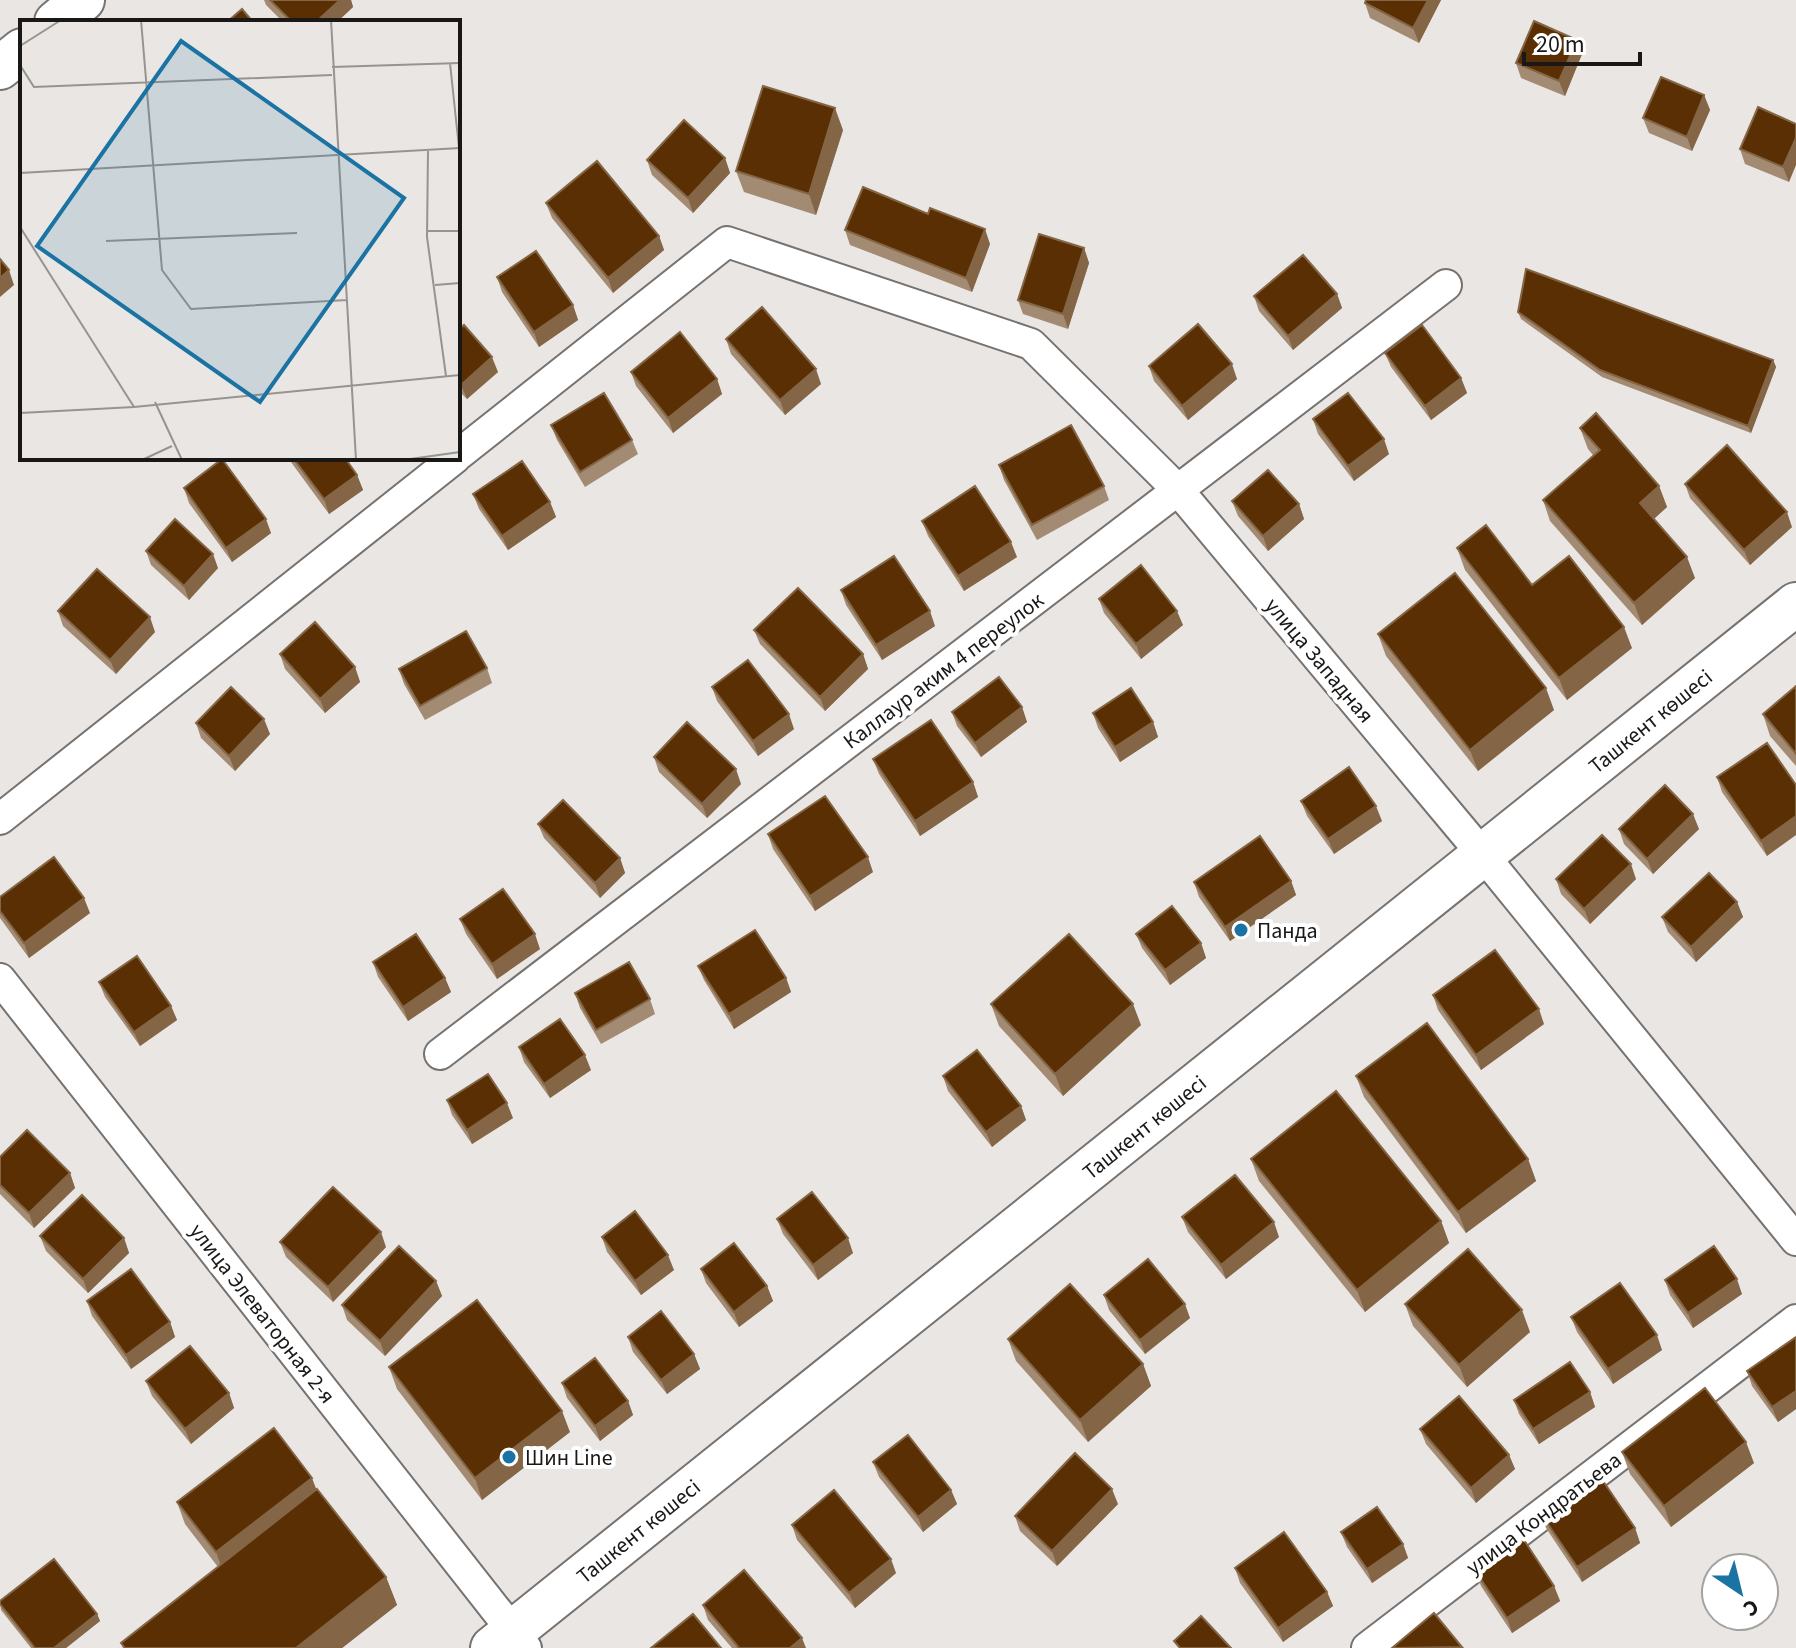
<svg xmlns="http://www.w3.org/2000/svg" width="1796" height="1648" viewBox="0 0 1796 1648" font-family="'Source Sans 3',sans-serif">
<style>
.lines{fill:none;stroke-linecap:round;stroke-linejoin:round}
.street-casing{stroke:#767270;stroke-width:34}
.secondary-casing{stroke:#767270;stroke-width:46}
.street{stroke:#fff;stroke-width:30}
.secondary{stroke:#fff;stroke-width:42}
.wall{fill:#a28a73}
.shaded-wall{fill:#846646}
.building{fill:#592f03;stroke:#846646;stroke-width:2}
.poi-dot{fill:#1a73a2;stroke:#fff;stroke-width:3}
.labels{text-anchor:middle;stroke-width:8;stroke-linejoin:round;paint-order:stroke}
.street-label{font-size:22px;fill:#191817;stroke:#fff}
.poi-label{font-size:22px;fill:#191817;stroke:#fff;text-anchor:start}
.inset-road{fill:none;stroke:#969491;stroke-width:2}
.view{fill:#1a73a2;fill-opacity:0.15;stroke:#1a73a2;stroke-width:4}
.inset-edge{fill:none;stroke:#191817;stroke-width:4}
</style>
<rect width="100%" height="100%" fill="#eae6e3"/>
<g class="lines">
<g class="street-casing">
<path id="street" d="M458,455l269,-213 304,102 147,146 305,365 313,385
M0,819l455,-361
M0,979l526,669
M440,1054l1006,-769
M1367,1648l429,-328"/>
</g>
<g class="secondary-casing">
<path id="secondary" d="M56,22l27,-22
M0,68l22,-18
M492,1648l1304,-1044"/>
</g>
<use href="#street" class="street"/>
<use href="#secondary" class="secondary"/>
</g>
<path class="wall" d="M264,0h87l2,7 -16,15h-54l-17,-17z
M1366,0h75l-22,43 -49,-25 -5,-15z
M1582,54l-17,42 -44,-18 -5,-15z
M1704,95l6,15 -18,41 -43,-18 -6,-15z
M1796,124l-7,58 -44,-18 -5,-15z
M843,130l-27,85 -72,-23 -8,-21z
M725,158l5,15 -37,40 -41,-38 -5,-15z
M546,203l113,33 5,14 -51,43 -61,-75z
M845,230l145,14 -18,48 -122,-47z
M1084,248l5,15 -21,66 -45,-15 -5,-14z
M497,277l76,28 5,15 -39,27 -37,-55z
M1337,294l5,14 -49,42 -34,-39 -5,-15z
M1518,312l255,48 3,7 -25,66 -149,-56 -81,-58z
M458,330l40,42 -31,27 -9,-9z
M726,339l95,45 -36,31 -54,-61z
M1385,353l76,25 6,15 -36,27 -40,-53z
M1149,366l88,13 -49,41 -34,-39z
M631,372l86,7 5,15 -49,39 -37,-47z
M1313,419l76,35 -35,27 -36,-47z
M551,425l81,15 6,14 -53,33 -28,-47z
M1580,428l79,58 8,21 -13,12 41,59 -53,47 -92,-104 -7,-21 50,-45 -5,-6z
M288,458h57l12,17 6,15 -34,24z
M999,465l105,21 5,14 -72,40 -33,-60z
M1685,484l107,43 -42,38 -60,-67z
M184,488l87,45 -39,29 -43,-59z
M473,494l77,8 6,15 -48,33 -29,-41z
M1232,501l67,3 5,15 -36,32 -30,-35z
M922,521l95,36 -53,34 -36,-55z
M1457,548l75,37 100,63 -65,52 -102,-130z
M146,551l72,17 -29,32 -38,-35z
M841,590l94,36 -53,34 -36,-55z
M1099,599l84,26 -42,34 -37,-46z
M58,611l97,21 -39,42 -53,-48z
M754,630l109,24 5,15 -43,42 -65,-67z
M1378,634l176,76 -76,61 -92,-115z
M280,654l75,13 5,15 -35,31 -40,-44z
M487,668l5,15 -67,37 -21,-36 -5,-15z
M1796,686v80l-26,-30 -7,-22z
M712,687l82,42 -36,27 -41,-55z
M1022,707l5,15 -46,35 -24,-31 -5,-14z
M1093,713l60,9 5,15 -38,25 -22,-34z
M196,723l74,11 -35,37 -34,-33z
M654,757l87,27 -34,34 -48,-46z
M873,759l100,23 5,15 -58,39 -41,-62z
M1717,777l79,8 -29,71 -45,-64z
M1301,801l81,20 -48,33 -27,-38z
M538,824l82,34 5,15 -25,25 -56,-60z
M1619,829h80l-46,45 -29,-30z
M768,834l105,38 -58,39 -42,-62z
M1556,879h80l-46,45 -29,-30z
M1291,881l5,14 -66,46 -31,-44 -5,-15z
M0,897l90,16 -61,45 -29,-40z
M1737,902l6,15 -47,45 -28,-30 -6,-15z
M460,919l80,30 -43,30 -31,-45z
M1136,934l65,9 5,15 -36,27 -28,-37z
M373,962l72,16 6,14 -43,29 -30,-44z
M698,966l88,12 5,14 -57,37 -30,-49z
M99,982l72,24 6,14 -37,26 -35,-49z
M575,993l75,6 5,15 -54,30 -21,-36z
M1433,995l111,29 -63,46 -43,-60z
M991,1004l150,21 -78,71 -64,-70z
M519,1047l72,23 -41,28 -26,-36z
M943,1076l78,30 5,14 -34,27 -44,-56z
M1356,1076l172,83 8,22 -70,52 -102,-136z
M447,1100l66,18 -41,26 -20,-29z
M0,1157l70,16 5,15 -41,40 -34,-34z
M1251,1159l190,62 8,22 -84,69 -106,-131z
M1182,1217l97,20 -53,42 -38,-47z
M777,1219l76,34 -35,27 -35,-46z
M40,1236l84,2 5,15 -41,40 -42,-42z
M602,1237l72,33 -33,25 -34,-43z
M280,1242l106,5 -53,55 -47,-45z
M701,1269l66,17 6,15 -34,26 -33,-44z
M1665,1280l77,14 -49,34 -23,-33z
M436,1281l6,15 -57,60 -38,-36 -5,-15z
M1104,1295l86,23 -45,36 -36,-44z
M87,1301l83,21 5,15 -44,32 -39,-53z
M1405,1304l125,28 -63,55 -54,-61z
M1571,1317l91,33 -49,34 -36,-52z
M628,1337l66,17 6,15 -33,25 -34,-42z
M1796,1337v72l-18,13 -26,-36 -5,-15z
M1008,1339l135,25 8,22 -63,56 -72,-81z
M389,1367l181,65 -88,68 -85,-111z
M146,1381l83,12 5,15 -43,36 -39,-48z
M562,1383l66,18 5,14 -33,26 -33,-43z
M1590,1392l5,15 -56,37 -20,-30 -5,-14z
M1420,1429l89,26 6,14 -39,34 -50,-59z
M1622,1452l132,11 -83,64 -41,-53z
M873,1462l78,28 6,14 -34,28 -44,-55z
M316,1490l70,87 11,28 -55,43h-219l-2,-5 97,-76 -33,-43 -8,-22z
M1118,1504l-61,62 -37,-35 -5,-15z
M1541,1514l94,14 5,15 -58,39 -36,-54z
M792,1525l104,48 -41,35 -58,-68z
M1341,1532l62,12 5,14 -36,25 -25,-36z
M1235,1568l92,24 6,14 -50,36 -43,-59z
M1476,1572l78,14 6,15 -48,32 -31,-47z
M0,1601l97,13 3,7 -34,27h-35l-30,-38z
M703,1605l103,43h-74l-24,-28z"/>
<path class="shaded-wall" d="M340,0h11l2,7 -16,15h-21z
M1428,0h13l-22,43 -6,-15z
M1577,40l5,14 -17,42 -6,-15z
M1704,95l6,15 -18,41 -5,-14z
M835,108l8,22 -27,85 -7,-21z
M1796,138v27l-7,17 -6,-15z
M725,158l5,15 -37,40 -5,-15z
M985,229l5,15 -18,48 -6,-14z
M659,236l5,14 -51,43 -5,-15z
M1084,248l5,15 -21,66 -5,-15z
M9,270l5,15 -14,12v-19z
M1337,294l5,14 -49,42 -5,-14z
M573,305l5,15 -39,27 -5,-15z
M492,357l6,15 -31,27 -6,-14z
M1773,360l3,7 -25,66 -3,-7z
M1232,364l5,15 -49,41 -6,-14z
M816,369l5,15 -36,31 -5,-15z
M1461,378l6,15 -36,27 -6,-14z
M717,379l5,15 -49,39 -5,-15z
M1384,439l5,15 -35,27 -6,-15z
M357,475l6,15 -34,24 -5,-15z
M1659,486l8,21 -20,18 -7,-22z
M550,502l6,15 -48,33 -6,-14z
M1299,504l5,15 -36,32 -5,-15z
M1787,512l5,15 -42,38 -6,-15z
M266,519l5,14 -39,29 -6,-14z
M1011,542l6,15 -53,34 -6,-15z
M213,554l5,14 -29,32 -5,-14z
M1687,557l8,21 -53,47 -8,-22z
M930,611l5,15 -53,34 -6,-15z
M1177,611l6,14 -42,34 -5,-15z
M150,617l5,15 -39,42 -6,-14z
M1624,627l8,21 -65,52 -8,-22z
M863,654l5,15 -43,42 -5,-14z
M355,667l5,15 -35,31 -5,-14z
M1546,688l8,22 -76,61 -8,-21z
M1022,707l5,15 -46,35 -6,-14z
M789,714l5,15 -36,27 -5,-15z
M264,719l6,15 -35,37 -6,-15z
M1153,722l5,15 -38,25 -5,-15z
M736,769l5,15 -34,34 -5,-14z
M973,782l5,15 -58,39 -5,-15z
M1376,806l6,15 -48,33 -6,-15z
M1693,814l6,15 -46,45 -6,-15z
M1796,816v19l-29,21 -6,-15z
M868,857l5,15 -58,39 -5,-15z
M620,858l5,15 -25,25 -5,-15z
M1631,864l5,15 -46,45 -6,-15z
M1291,881l5,14 -66,46 -5,-14z
M84,898l6,15 -61,45 -5,-15z
M1737,902l6,15 -47,45 -5,-15z
M535,934l5,15 -43,30 -5,-15z
M1201,943l5,15 -36,27 -5,-15z
M445,978l6,14 -43,29 -5,-14z
M786,978l5,14 -57,37 -5,-15z
M1133,1004l8,21 -78,71 -8,-22z
M171,1006l6,14 -37,26 -6,-14z
M1539,1009l5,15 -63,46 -5,-15z
M585,1055l6,15 -41,28 -6,-14z
M507,1103l6,15 -41,26 -5,-14z
M1021,1106l5,14 -34,27 -6,-15z
M1528,1159l8,22 -70,52 -8,-21z
M70,1173l5,15 -41,40 -5,-15z
M1441,1221l8,22 -84,69 -8,-22z
M1274,1222l5,15 -53,42 -5,-14z
M381,1232l5,15 -53,55 -5,-15z
M124,1238l5,15 -41,40 -5,-14z
M848,1238l5,15 -35,27 -5,-15z
M668,1255l6,15 -33,25 -6,-14z
M1737,1279l5,15 -49,34 -5,-15z
M436,1281l6,15 -57,60 -5,-15z
M767,1286l6,15 -34,26 -5,-15z
M1185,1304l5,14 -45,36 -5,-14z
M1522,1310l8,22 -63,55 -8,-22z
M170,1322l5,15 -44,32 -5,-14z
M1657,1335l5,15 -49,34 -5,-15z
M694,1354l6,15 -33,25 -6,-14z
M1143,1364l8,22 -63,56 -8,-22z
M1796,1391v18l-18,13 -6,-15z
M1590,1392l5,15 -56,37 -6,-15z
M229,1393l5,15 -43,36 -6,-15z
M628,1401l5,14 -33,26 -5,-15z
M562,1411l8,21 -88,68 -7,-22z
M1746,1442l8,21 -83,64 -7,-21z
M1509,1455l6,14 -39,34 -5,-15z
M312,1478l8,21 -96,75 -8,-22z
M1112,1489l6,15 -61,62 -5,-15z
M951,1490l6,14 -34,28 -5,-15z
M1635,1528l5,15 -58,39 -5,-15z
M1403,1544l5,14 -36,25 -5,-14z
M891,1559l5,14 -41,35 -6,-15z
M386,1577l11,28 -55,43h-46z
M1554,1586l6,15 -48,32 -5,-15z
M1327,1592l6,14 -50,36 -5,-14z
M97,1614l3,7 -34,27h-12z
M802,1638l4,10h-16z"/>
<path class="building" d="M270,0h70l-24,22h-24z
M1366,0h62l-15,28 -48,-25z
M242,9l11,13h-26z
M1534,21l43,19 -18,41 -43,-18z
M1661,77l43,18 -17,42 -44,-19z
M763,86l72,22 -26,86 -73,-23z
M1758,107l38,17v14l-13,29 -43,-18z
M684,120l41,38 -37,40 -41,-38z
M597,161l62,75 -51,42 -62,-75z
M863,187l65,27 2,-6 55,21 -19,49 -121,-48z
M1039,234l45,14 -21,66 -45,-14z
M536,251l37,54 -39,27 -37,-55z
M1303,255l34,39 -49,42 -34,-40z
M0,259l9,11 -9,8z
M1526,269l247,91 -25,66 -148,-56 -82,-58z
M762,307l54,62 -36,31 -54,-61z
M1198,324l34,40 -50,42 -33,-40z
M464,325l28,32 -31,28 -3,-4v-51z
M1422,325l39,53 -36,28 -40,-53z
M680,332l37,47 -49,39 -37,-46z
M604,393l28,47 -52,32 -29,-47z
M1348,393l36,46 -36,27 -35,-47z
M1596,413l63,73 -19,17 47,54 -53,46 -91,-103 57,-50 -20,-22z
M1071,425l33,61 -72,39 -33,-60z
M1727,445l60,67 -43,38 -59,-66z
M293,458h52l12,17 -33,24z
M222,459l44,60 -40,29 -42,-60z
M522,461l28,41 -48,34 -29,-42z
M1268,470l31,34 -36,32 -31,-35z
M975,486l36,56 -53,34 -36,-55z
M175,519l38,35 -29,32 -38,-35z
M1486,525l46,60 37,-29 55,71 -65,51 -102,-130z
M894,556l36,55 -54,34 -35,-55z
M1141,565l36,46 -41,33 -37,-45z
M97,569l53,48 -40,43 -52,-49z
M1455,573l91,115 -76,62 -92,-116z
M798,588l65,66 -43,43 -66,-67z
M315,622l40,45 -35,32 -40,-45z
M466,631l21,37 -67,38 -21,-37z
M748,660l41,54 -36,27 -41,-54z
M999,677l23,30 -47,36 -23,-31z
M1796,686v68l-33,-40z
M231,687l33,32 -35,37 -33,-33z
M1131,688l22,34 -38,25 -22,-34z
M931,720l42,62 -58,39 -42,-62z
M687,722l49,47 -34,35 -48,-47z
M1767,743l29,42v31l-35,25 -44,-64z
M1349,767l27,39 -48,33 -27,-38z
M1665,785l28,29 -46,45 -28,-30z
M825,796l43,61 -58,39 -42,-62z
M563,800l57,58 -25,25 -57,-59z
M1602,835l29,29 -47,45 -28,-30z
M1260,836l31,45 -66,46 -31,-45z
M54,857l30,41 -60,45 -24,-32v-14z
M1709,873l28,29 -46,45 -29,-30z
M503,889l32,45 -43,30 -32,-45z
M1172,906l29,37 -36,27 -29,-36z
M755,930l31,48 -57,36 -31,-48z
M416,934l29,44 -42,29 -30,-45z
M1069,934l64,70 -78,70 -64,-70z
M1495,950l44,59 -63,46 -43,-60z
M137,956l34,50 -37,26 -35,-50z
M629,962l21,37 -54,31 -21,-37z
M560,1019l25,36 -41,29 -25,-37z
M1427,1023l101,136 -70,53 -102,-136z
M977,1050l44,56 -35,26 -43,-56z
M488,1074l19,29 -40,27 -20,-30z
M1336,1091l105,130 -84,69 -106,-131z
M27,1130l43,43 -41,40 -29,-28v-28z
M1235,1175l39,47 -53,43 -39,-48z
M333,1187l48,45 -53,55 -48,-45z
M812,1192l36,46 -35,27 -36,-46z
M82,1195l42,43 -41,41 -43,-43z
M635,1211l33,44 -33,26 -33,-44z
M734,1243l33,43 -33,26 -33,-43z
M399,1246l37,35 -56,60 -38,-36z
M1714,1246l23,33 -49,34 -23,-33z
M1468,1249l54,61 -63,55 -54,-61z
M1148,1259l37,45 -45,36 -36,-45z
M131,1269l39,53 -44,33 -39,-54z
M1620,1283l37,52 -49,34 -37,-52z
M1070,1284l73,80 -63,56 -72,-81z
M477,1300l85,111 -87,67 -86,-111z
M661,1311l33,43 -33,26 -33,-43z
M1796,1337v54l-24,16 -25,-36z
M190,1346l39,47 -44,36 -39,-48z
M595,1358l33,43 -33,25 -33,-43z
M1570,1362l20,30 -57,37 -19,-29z
M1705,1388l41,54 -82,64 -42,-54z
M1459,1396l50,59 -38,33 -51,-59z
M274,1428l38,50 -96,74 -39,-50z
M908,1435l43,55 -33,27 -45,-55z
M1075,1453l37,36 -60,62 -37,-35z
M1599,1475l36,53 -58,39 -36,-53z
M317,1489l69,88 -90,71h-171l-4,-5z
M834,1490l57,69 -42,34 -57,-68z
M1377,1507l26,37 -36,25 -26,-37z
M1284,1532l43,60 -49,36 -43,-60z
M1524,1540l30,46 -47,32 -31,-46z
M54,1559l43,55 -43,34h-19l-35,-44v-3z
M744,1570l58,68 -12,10h-51l-36,-43z
M1434,1613l28,34 -70,1z
M693,1614l28,34h-70z
M1201,1616l30,32h-51l-6,-7z"/>
<g class="poi-dot">
<circle cx="1241" cy="930" r="8"/>
<circle cx="509" cy="1457" r="8"/>
</g>
<g class="labels">
<g class="street-label">
<text transform="translate(1320 660) rotate(50)" y="8">улица Западная</text>
<text transform="translate(943 670) rotate(-37)" y="8">Каллаур аким 4 переулок</text>
<text transform="translate(1650 721) rotate(-39)" y="8">Ташкент көшесі</text>
<text transform="translate(1144 1127) rotate(-39)" y="8">Ташкент көшесі</text>
<text transform="translate(263 1313) rotate(52)" y="8">улица Элеваторная 2-я</text>
<text transform="translate(1543 1513) rotate(-37)" y="8">улица Кондратьева</text>
<text transform="translate(638 1531) rotate(-39)" y="8">Ташкент көшесі</text>
</g>
<g class="poi-label">
<text x="1257" y="938">Панда</text>
<text x="525" y="1465">Шин Line</text>
</g>
</g>
<g transform="translate(20 20)">
<rect width="440" height="440" fill="#eae6e3"/>
<path class="inset-road" d="M121,0l21,250 29,39 156,-9M311,0l25,440M0,26l41,-26M430,43l9,85M0,45l14,22 298,-12M312,47l128,-4M408,131l-1,86 19,139M0,153l440,-25M0,207l114,180M407,211h33M86,221l191,-8M415,265l25,-2M135,382l27,58M0,393l114,-6 326,-32M122,440l30,-14M383,440l57,-8"/>
<path class="view" d="M161,21l223,157 -144,204 -223,-156z"/>
<rect width="440" height="440" class="inset-edge"/>
</g>
<g transform="translate(1740 1592) rotate(145)"><circle r="38" fill="#ffffff" stroke="#a3a3a2" stroke-width="2"/>
<path d="M0-6L14 30L0 20L-14 30Z" fill="#1a73a2"/>
<text y="-12" font-size="22" font-weight="bold" text-anchor="middle" fill="#191817">С</text>
</g>
<path d="M1524 52v12h116v-12" fill="none" stroke="#191817" stroke-width="4"/>
<text x="1536" y="52" font-size="24" fill="#191817" stroke="#ffffff" stroke-width="6" paint-order="stroke">20 m</text>
</svg>
